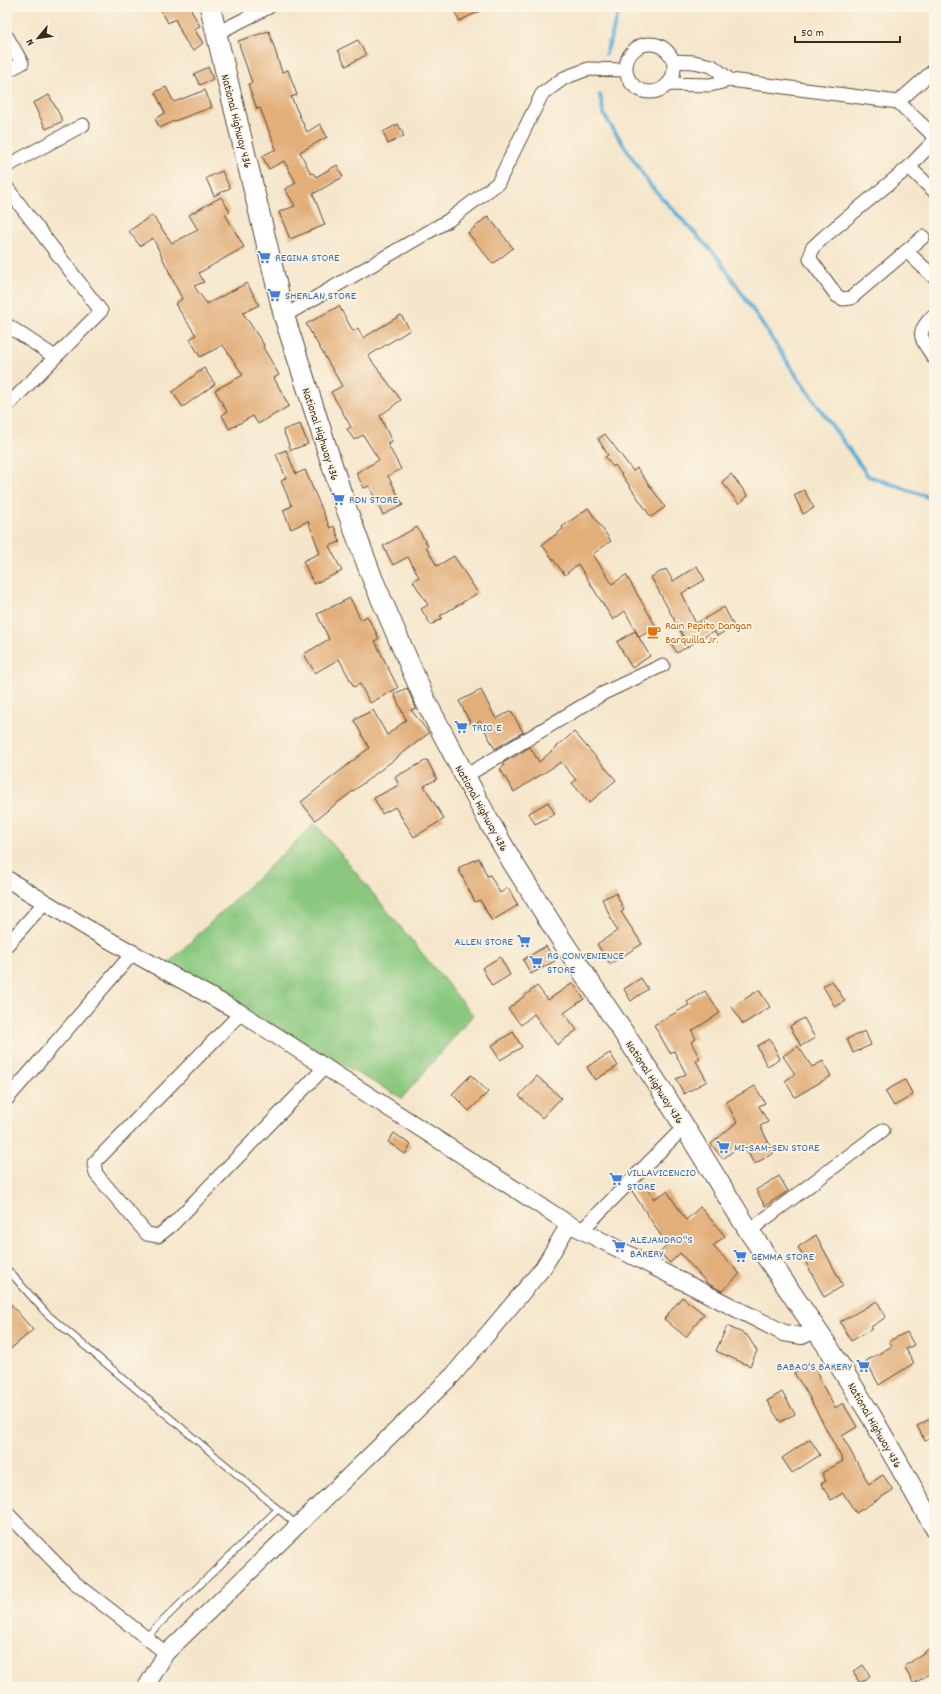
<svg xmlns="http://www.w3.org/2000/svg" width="941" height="1694" viewBox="0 0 941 1694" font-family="Dekko,sans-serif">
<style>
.green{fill:#89c87e;stroke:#62794e}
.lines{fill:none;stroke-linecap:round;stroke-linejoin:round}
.stream{stroke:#5cadd7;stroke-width:4}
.building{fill:#e2af7a}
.service-casing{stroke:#574638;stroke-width:8}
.minor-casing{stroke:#574638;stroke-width:15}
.tertiary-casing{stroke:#574638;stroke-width:18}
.primary-casing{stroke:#574638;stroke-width:22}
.service{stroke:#fff;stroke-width:6}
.minor{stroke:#fff;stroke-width:13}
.tertiary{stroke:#fff;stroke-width:16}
.primary{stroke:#fff;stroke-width:20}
.labels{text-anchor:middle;stroke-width:3.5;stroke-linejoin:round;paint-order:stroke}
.street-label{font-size:12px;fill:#3b2a1e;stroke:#fcf5e5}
.shop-label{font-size:12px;fill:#366cbe;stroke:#fcf5e5;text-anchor:start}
.food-label{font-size:12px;fill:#c56008;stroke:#fcf5e5;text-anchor:start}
</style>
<rect width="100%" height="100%" fill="#fcf5e5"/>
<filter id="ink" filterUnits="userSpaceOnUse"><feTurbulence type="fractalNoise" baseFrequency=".025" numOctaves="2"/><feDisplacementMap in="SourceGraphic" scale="8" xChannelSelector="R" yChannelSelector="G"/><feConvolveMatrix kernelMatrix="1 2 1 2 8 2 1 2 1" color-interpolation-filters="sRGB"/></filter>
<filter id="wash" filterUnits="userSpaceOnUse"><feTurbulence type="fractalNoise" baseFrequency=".012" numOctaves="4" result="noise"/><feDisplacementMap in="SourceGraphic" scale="16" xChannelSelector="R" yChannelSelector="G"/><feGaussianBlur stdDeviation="0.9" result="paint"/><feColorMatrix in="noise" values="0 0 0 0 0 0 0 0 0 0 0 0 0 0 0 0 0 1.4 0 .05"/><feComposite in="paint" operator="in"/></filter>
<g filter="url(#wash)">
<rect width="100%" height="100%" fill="#f5e6cb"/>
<path class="green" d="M315,823l158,192 -71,83 -237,-132z"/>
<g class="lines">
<path class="stream" d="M606,54l14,-47
M600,95l4,20 46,70 69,74 77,116 72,101 66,23"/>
</g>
<g id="blocks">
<path class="building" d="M159,7h37l-5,3 9,16 -6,3 9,14 -10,8 -8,-11 -10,-21 -7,4z
M452,7h37l-30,14z
M269,31l13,41 6,-2 9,25 -6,2 16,35 13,-8 7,13 -27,15 11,22 2,-1 3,4 21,-12 6,12 -30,17 12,31 -35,14 -11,-27 16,-6 -10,-17 11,-6 -12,-22 -15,8 -7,-13 14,-7 -16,-41 -3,1 -9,-25 4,-1 -14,-42z
M358,40l8,15 -20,11 -8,-16z
M208,67l5,12 -13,6 -6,-11z
M166,87l8,15 31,-12 7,17 -40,15 -12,6 -5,-9 10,-6 -10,-21z
M49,95l14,26 -17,8 -13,-26z
M398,124l6,12 -16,8 -5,-12z
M222,171l8,17 -16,8 -8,-18z
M221,197l9,15 -5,2 19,33 -45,26 5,9 -10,4 13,18 40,-21 12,22 -16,8 21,32 -1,2 16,28 -5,3 15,28 -31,18 -5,-8 -24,13 -7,-14 5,-3 -12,-22 28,-15 -20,-30 -23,12 -10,-18 6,-4 -21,-31 7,-5 -29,-61 -13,8 -11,-15 23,-16 20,28 26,-13 -9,-15z
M488,216l25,32 -20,16 -25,-31z
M339,306l14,25 5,-3 5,10 38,-23 9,15 -42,26 33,44 -21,16 12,26 -5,1 14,26 -13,7 15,29 -20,10 -14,-29 -5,2 -8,-15 23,-13 -16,-25 -9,5 -7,-11 4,-2 -20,-35 11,-6 -36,-62z
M204,368l11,16 -32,23 -11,-15z
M300,424l8,20 -17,6 -8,-20z
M605,434l28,37 4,-3 28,39 -14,10 -36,-52 -2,2 -8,-10 3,-2 -10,-16z
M286,450l10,24 9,-4 25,58 4,-2 6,16 -11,4 13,25 -28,13 -11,-23 17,-8 -12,-32 -17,8 -8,-19 9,-4 -11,-25 5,-3 -10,-24z
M731,474l17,22 -9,8 -17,-22z
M804,490l10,18 -11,6 -9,-19z
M588,508l23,33 -18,13 19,30 14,-9 31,53 -18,9 -14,-26 -12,9 -35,-56 -13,11 -23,-30 21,-16 -1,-2z
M417,527l11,19 -2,1 11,19 17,-10 24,37 -38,23 2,2 -11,7 -10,-16 7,-4 -15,-24 6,-4 -11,-20 -15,8 -10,-19z
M697,566l8,14 -23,13 14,31 28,-17 10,19 -17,10 -3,-5 -37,22 -6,-10 12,-7 -32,-59 15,-8 7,12z
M350,598l11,22 6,-4 12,22 -4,3 23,47 -28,15 -10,-19 -6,3 -15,-28 -24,14 -11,-19 25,-15 -12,-25z
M635,631l15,25 -18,12 -15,-26z
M407,688l9,20 -5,2 18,23 -114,87 -14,-18 68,-54 -15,-28 19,-10 14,25 19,-15 -12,-26z
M481,690l15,29 15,-8 12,21 -28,17 -15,-28 -8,5 -13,-25z
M574,732l42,48 -27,23 -17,-20 4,-3 -15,-18 -47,30 -14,-23 4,-3 -1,-3 27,-16 9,15z
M427,760l10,19 -13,7 20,33 -30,18 -19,-30 -13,7 -8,-16 25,-13 -4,-8z
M548,802l7,12 -20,10 -6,-11z
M479,858l8,18 3,-1 10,18 8,-5 10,17 -26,16 -12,-21 -5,2 -17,-34z
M616,893l8,17 -3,2 21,32 -32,20 -13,-20 20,-13 -15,-32z
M546,946l9,15 -24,13 -8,-14z
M500,957l10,18 -18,11 -10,-18z
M641,978l7,11 -17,12 -7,-12z
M832,981l13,20 -10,6 -12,-21z
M573,983l11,16 -20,14 13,17 -20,15 -23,-31 -13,11 -13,-16 29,-23 11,14z
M759,990l11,17 -27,17 -11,-17z
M705,991l15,22 -28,18 4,8 -5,3 9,17 -4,2 11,20 -23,13 -8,-15 10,-5 -12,-23 -4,2 -16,-28 35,-20 -2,-3z
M804,1018l11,20 -14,8 -11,-20z
M865,1031l6,14 -18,8 -6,-14z
M513,1032l9,15 -22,13 -9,-14z
M770,1039l10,20 -13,7 -10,-20z
M798,1046l14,21 11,-6 8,15 -36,21 -10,-16 10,-7 -12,-18z
M610,1053l8,13 -23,14 -8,-13z
M471,1075l17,17 -19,19 -17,-17z
M537,1076l24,22 -19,20 -23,-22z
M905,1080l8,15 -19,11 -9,-15z
M755,1086l10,17 -6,3 9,16 -8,4 14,27 -20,11 -11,-21 -20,16 -12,-15 26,-22 -11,-20z
M394,1133l17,12 -6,9 -17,-12z
M779,1176l9,15 -23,15 -9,-16z
M645,1183l9,16 13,-8 19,29 14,-13 25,29 -12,10 27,28 -18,17 -15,-8 -27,-30 -10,10 -10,-10 7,-8 -35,-54z
M816,1235l27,51 -19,11 -26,-50z
M682,1297l22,17 -18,23 -22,-18z
M7,1300l26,30 -26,22z
M877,1301l9,16 -15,10 1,2 -21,12 -11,-19z
M727,1326l20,9 10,16 -7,15 -34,-15z
M907,1332l7,13 -8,4 8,14 -35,22 -13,-24 26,-15 -3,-5z
M810,1363l9,13 -1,1 17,31 8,-5 14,24 -15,9 27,48 14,-9 10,15 -37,23 -13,-20 -12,7 -10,-16 5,-3 -4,-8 21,-12 -37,-70 -12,-18z
M782,1392l13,22 -15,8 -13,-21z
M934,1417v20l-9,4 -8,-15z
M810,1439l10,16 -28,18 -10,-15z
M934,1645v25l-20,14 -10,-17z
M863,1665l7,11 -10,7 -7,-11z"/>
</g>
</g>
<g filter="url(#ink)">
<use href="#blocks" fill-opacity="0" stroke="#574638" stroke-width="1"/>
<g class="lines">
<g class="service-casing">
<path id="service" d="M7,1269l40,45 250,211
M146,1637l132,-128"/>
</g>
<g class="minor-casing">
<path id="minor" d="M217,33l52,-26
M7,37l15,26 -15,8
M626 68a24 24 0 1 1 48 0a24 24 0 1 1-48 0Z
M673,61l21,1 18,4 18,14
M668,84l42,1 20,-5 168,22 36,34
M898,102l36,-32
M7,166l76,-41
M909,167l25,24
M7,188l94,123 -94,95
M923,237l-72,61 -8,1 -6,-3 -27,-37 2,-11 13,-12 84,-69 25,-26
M906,251l28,26
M934,315c-20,19 -13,23 0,43
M284,316l165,-96 49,-37 44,-89 22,-16 24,-9 38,1
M7,325l48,32
M464,777l140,-84 59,-28
M7,945l38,-43
M241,1013l-147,150 2,11 51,60 11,2 14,-11 154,-159
M7,1099l126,-146
M582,1230l102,-103
M749,1231l134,-101
M7,1513l67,69 92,71"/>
</g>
<g class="tertiary-casing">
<path id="tertiary" d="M7,879l82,50 152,84 328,211 215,109 18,3 15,-7
M146,1687l20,-34 287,-278 90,-107 26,-44"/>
</g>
<g class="primary-casing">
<path id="primary" d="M210,7l74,309 61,189 28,75 52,120 62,118 26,45 46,73 102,153 88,142 81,119 40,64 64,112"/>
</g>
<use href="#service" class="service"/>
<use href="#minor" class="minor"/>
<use href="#tertiary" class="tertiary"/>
<use href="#primary" class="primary"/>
</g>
</g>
<defs>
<g id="supermarket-bare" transform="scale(1.08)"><path d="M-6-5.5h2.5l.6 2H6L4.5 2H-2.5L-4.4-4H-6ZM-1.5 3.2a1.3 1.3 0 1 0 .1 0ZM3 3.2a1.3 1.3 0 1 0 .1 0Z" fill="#3f7fe0" stroke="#fcf5e5" stroke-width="2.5" paint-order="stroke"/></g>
<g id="cafe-bare" transform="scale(1.08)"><path d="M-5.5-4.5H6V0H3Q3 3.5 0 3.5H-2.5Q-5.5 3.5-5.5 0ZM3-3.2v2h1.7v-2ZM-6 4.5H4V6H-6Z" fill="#e8710a" stroke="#fcf5e5" stroke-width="2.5" paint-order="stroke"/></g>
</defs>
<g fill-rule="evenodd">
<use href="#supermarket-bare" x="264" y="257"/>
<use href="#supermarket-bare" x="274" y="295"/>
<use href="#supermarket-bare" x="338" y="499"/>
<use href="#cafe-bare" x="654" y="632"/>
<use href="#supermarket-bare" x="461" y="727"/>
<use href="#supermarket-bare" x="524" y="941"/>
<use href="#supermarket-bare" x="536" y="962"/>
<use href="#supermarket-bare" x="723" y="1147"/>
<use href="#supermarket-bare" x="616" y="1179"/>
<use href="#supermarket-bare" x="619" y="1246"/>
<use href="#supermarket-bare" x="740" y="1256"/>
<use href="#supermarket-bare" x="863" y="1366"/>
</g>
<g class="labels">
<g class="street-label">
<text transform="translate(237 121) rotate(76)" y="4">National Highway 436</text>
<text transform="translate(321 434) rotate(72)" y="4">National Highway 436</text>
<text transform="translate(482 808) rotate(61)" y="4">National Highway 436</text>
<text transform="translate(655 1082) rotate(57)" y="4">National Highway 436</text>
<text transform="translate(875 1425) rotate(60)" y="4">National Highway 436</text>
</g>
<g class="shop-label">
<text x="275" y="261">REGINA STORE</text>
<text x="285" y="299">SHERLAN STORE</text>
<text x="349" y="503">RDN STORE</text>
<text x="472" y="731">TRIO E</text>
<text x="513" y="945" text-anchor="end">ALLEN STORE</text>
<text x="547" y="959">RG CONVENIENCE<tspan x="547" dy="14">STORE</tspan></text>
<text x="734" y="1151">MI-SAM-SEN STORE</text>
<text x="627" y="1176">VILLAVICENCIO<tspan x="627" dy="14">STORE</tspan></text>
<text x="630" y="1243">ALEJANDRO''S<tspan x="630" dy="14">BAKERY</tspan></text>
<text x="751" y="1260">GEMMA STORE</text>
<text x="852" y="1370" text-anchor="end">BABAO'S BAKERY</text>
</g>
<g class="food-label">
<text x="665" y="629">Rain Pepito Dangan<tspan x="665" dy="14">Barquilla Jr.</tspan></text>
</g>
</g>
<rect width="941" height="1694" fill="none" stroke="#fcf5e5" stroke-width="24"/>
<g transform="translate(38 38) rotate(241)" stroke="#fcf5e5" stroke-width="3" paint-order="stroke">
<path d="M0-3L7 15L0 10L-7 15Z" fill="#3b2a1e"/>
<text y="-6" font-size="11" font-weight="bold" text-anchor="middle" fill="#3b2a1e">N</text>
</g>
<path d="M795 36v6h105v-6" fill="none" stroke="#3b2a1e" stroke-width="2"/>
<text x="801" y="36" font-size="12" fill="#3b2a1e" stroke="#fcf5e5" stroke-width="3" paint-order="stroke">50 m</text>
</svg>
